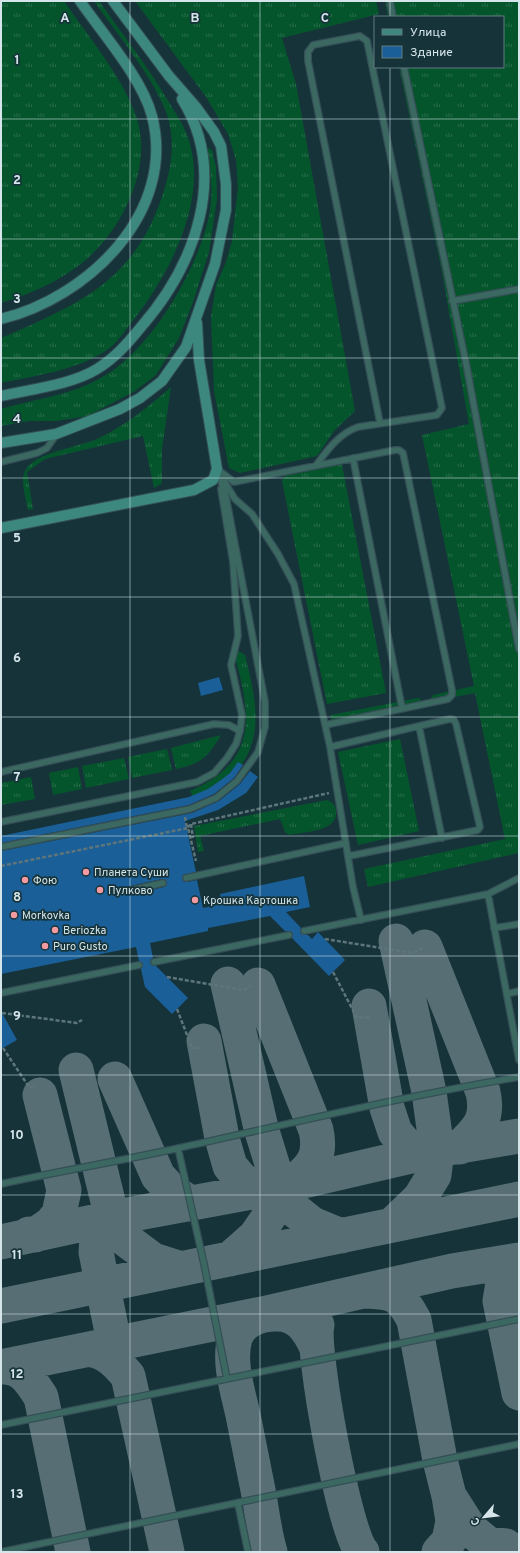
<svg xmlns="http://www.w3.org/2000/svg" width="520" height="1553" viewBox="0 0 520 1553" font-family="Overpass,sans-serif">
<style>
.grass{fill:url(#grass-tufts)}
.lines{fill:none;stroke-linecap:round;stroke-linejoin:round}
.taxiway{stroke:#566e74;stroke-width:35}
.building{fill:#1a5f97;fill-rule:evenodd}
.lane-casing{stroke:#354f56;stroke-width:8}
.secondary-casing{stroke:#354f56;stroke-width:12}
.path{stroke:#5d757b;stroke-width:2.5;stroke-dasharray:4 2;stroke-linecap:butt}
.lane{stroke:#3c6862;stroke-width:5.5}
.secondary{stroke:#3c887f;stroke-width:10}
.grid{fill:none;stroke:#d5e5ea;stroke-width:1;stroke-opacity:0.55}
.poi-dot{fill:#f49aa3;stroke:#16333a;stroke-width:1.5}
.labels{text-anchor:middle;stroke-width:3.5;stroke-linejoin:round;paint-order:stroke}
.poi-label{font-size:11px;fill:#d5e5ea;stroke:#16333a;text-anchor:start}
.grid-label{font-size:13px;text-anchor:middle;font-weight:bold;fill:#d5e5ea;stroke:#16333a;stroke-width:3.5;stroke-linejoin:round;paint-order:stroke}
</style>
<defs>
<pattern id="grass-tufts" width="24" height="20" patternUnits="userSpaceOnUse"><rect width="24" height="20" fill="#05552c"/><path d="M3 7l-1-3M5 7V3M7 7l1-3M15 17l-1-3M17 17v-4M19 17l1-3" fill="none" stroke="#296d4b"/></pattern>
</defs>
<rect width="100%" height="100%" fill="#16333a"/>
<path class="grass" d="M1,1h63c23,34 61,79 73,118 16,50 -16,113 -55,144 -24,19 -52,31 -81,40z
M94,1h5c24,34 50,67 71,103 6,10 13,20 17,31 24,62 -18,141 -56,188 -6,8 -15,21 -24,27 -32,21 -69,25 -106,33v-45c84,-36 138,-60 165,-154 7,-25 9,-53 -2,-77 -16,-37 -47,-73 -70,-106z
M135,1h241l3,13 -97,24 14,46 59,327 -21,20 -17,25 -77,17 -11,-5 -15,-77 -3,-74 5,-32 10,-23 6,-21 6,-54 -2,-27 -8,-26 -22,-37z
M385,1h134v852l-151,34 -4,-18 141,-30 -30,-146 -41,8 -3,-3 2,-3 41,-9 -52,-251 47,-11 -28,-157 -42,-200h104v-50h-115z
M208,148l4,2 4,17 1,32 -8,53 -16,50 -14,36 -23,37 -21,16 -47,25 -32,5h-27l-28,5v-17c33,-10 67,-13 98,-30 51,-26 101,-112 111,-168 3,-20 1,-40 -3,-60z
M171,387l-9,62v31l-1,4 -7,4 -11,-52 -98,23 -18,13 6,37 -5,1c-2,-11 -8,-29 -3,-39 9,-19 56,-24 74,-33 27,-13 49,-31 72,-51z
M338,465h4l44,228 -59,11 -45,-223 2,-4 3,-2z
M239,651l6,4c10,42 22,84 -12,120 -9,9 -28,17 -39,24l-4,-8c67,-29 62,-73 45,-134l1,-3z
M418,698h2l1,4 -89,19 -1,-6z
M221,735c-13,22 -20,29 -45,34l-5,-21z
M400,739l19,92 -61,14 -20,-93z
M167,749l5,21 -40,8 -4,-21z
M124,758l5,21 -43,9 -4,-22z
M78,767l4,22 -29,6 -4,-22z
M31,777l4,22 -34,6v-22z
M327,800c6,2 9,6 9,12 2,20 -33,20 -47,23l-4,-3 -5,-13 -80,17 4,15 -6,1 -4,-26z"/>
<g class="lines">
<path class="taxiway" d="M425,947l58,145c6,27 -4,37 -23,55
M228,984l33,144 20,65 11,15 20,16 29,12
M258,985l58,145c6,27 -4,37 -23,53
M369,1006l18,102 8,24 11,13 9,6 22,-1
M204,1041l18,97 8,28 11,13 9,6 13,4
M76,1070l38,156 7,10 32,24 28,9
M115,1079l43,97 12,13 21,15
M111,1218l-14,21 -1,13 15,75
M392,1225l28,-27 14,-23 3,-25 -8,-58 -33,-151
M29,1234l6,1 16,-11 8,-10 5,-24 -24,-95
M1,1242l110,-24 167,-31 159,-37 82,-14
M230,1259l25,-22 15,-22 5,-39
M519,1264l-9,4 -7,15 -3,18 19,92
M365,1291c29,1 35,3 49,29l26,140 9,36 4,25 -4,20 -10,11
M1,1306l518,-107
M317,1325c-6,24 28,211 45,227
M89,1349c18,3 28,14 39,27l39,176
M1,1367l261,-53 190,-43 67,-11
M1,1367c21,-1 29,13 40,30l32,155
M449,1496l21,33 18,15 18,2
M270,1552c-6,-20 -8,-41 -12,-62 -5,-25 -10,-50 -15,-75 -5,-23 -15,-53 -8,-77 6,-18 25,-24 41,-24 22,-1 33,16 41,34"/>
</g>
<path class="building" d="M219,677l4,13 -22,6 -3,-13z
M238,762l5,3 -9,13 -20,16 -25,11 -188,38v-7l188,-39 19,-8 13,-9 9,-7z
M250,771l8,6 -12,16 -28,17 -33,11 11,51 -13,3 -1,4 5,3 10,-2 6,28 19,-4 -2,-10 84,-18 6,31 -24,5 15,16 -1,3 1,3 7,1 4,4 6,-7 27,28 -16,16 -37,-38v-6l-7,-1 -15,-15 -62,12v3l-58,12 3,15 -3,2 1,4 5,2 32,32 -16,16 -27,-27 -4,-18 2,-5 -4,-3 -3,-14 -135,27v-123l191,-38 27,-12 21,-17zM162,879l5,3 -3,5 -36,8 -5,-3 3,-5z
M1,1011l16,29 -16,9z"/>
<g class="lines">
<g class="lane-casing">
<path id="lane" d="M390,1l3,16
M404,67l62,296 53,286
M452,301l67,-12
M353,458l49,250
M1,462l36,-9 10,-5 9,-13
M317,464c11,-15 23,-31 41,-37l79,-12 5,-7 -75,-367 -7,-5 -47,9 -5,7v9l72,362
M217,469l17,13 161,-32h4l4,3 49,237v5l-4,4 -123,26
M222,478l13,21 17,15 26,40 16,30 36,163 23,140 8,33
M330,747l89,-21
M1,772l213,-48 15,1 11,6
M1,822l196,-40 17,-9 13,-15 9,-14 4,-13 2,-16 -11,-50 7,-29 -5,-74 -12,-73
M1,847l189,-38 26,-11 21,-17 21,-29 7,-25v-25l-39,-205 -8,-26
M349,856l129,-26 2,-3 -24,-103 -2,-4 -4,-1 -31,7 23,112
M186,878l160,-35
M127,891l36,-8
M488,894l31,166
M494,928l25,-4
M304,931l184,-37 31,-16
M154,962l135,-27
M1,993l138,-28
M507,994l12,-3
M178,1148l26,116 23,115
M1,1184c59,-13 119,-23 178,-36 113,-25 226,-52 340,-71
M1,1425l518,-106
M238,1504l10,48
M1,1552l518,-108"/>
</g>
<g class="secondary-casing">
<path id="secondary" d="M1,319c86,-21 176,-106 151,-203 -10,-38 -49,-82 -72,-115
M1,396c30,-7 70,-11 96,-27 18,-11 31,-26 44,-42 54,-62 88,-152 41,-228
M1,443l55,-9 64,-25 20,-11 22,-17 24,-34 29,-83 11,-54v-26l-5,-38 -7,-14 -18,-25 -27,-31 -56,-75
M1,528l193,-38 19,-10 4,-11 -18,-109 -2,-37"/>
</g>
<path class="path" d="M185,817l2,11 4,-4 138,-31
M191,824l2,14
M1,866l187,-38 8,33
M325,939l88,14 12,-6
M333,972l24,46 14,-1
M167,977l77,13 7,-4
M177,1009l15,39h9
M2,1013l75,10 5,-3
M3,1048l26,39 8,-1"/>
<use href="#lane" class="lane"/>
<use href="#secondary" class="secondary"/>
</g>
<path class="grid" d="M130,1v1551M260,1v1551M390,1v16M390,67v1485M1,119h518M1,239h518M1,358h518M1,478h518M1,597h518M1,717h518M1,836h518M1,956h518M1,1075h518M1,1195h518M1,1314h518M1,1434h518"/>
<g class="poi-dot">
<circle cx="86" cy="872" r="4"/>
<circle cx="25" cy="880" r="4"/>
<circle cx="100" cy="890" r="4"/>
<circle cx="195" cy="900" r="4"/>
<circle cx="14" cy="915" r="4"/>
<circle cx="55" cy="930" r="4"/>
<circle cx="45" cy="946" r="4"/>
</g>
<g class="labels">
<g class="poi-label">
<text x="94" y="876">Планета Суши</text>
<text x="33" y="884">Фою</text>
<text x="108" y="894">Пулково</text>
<text x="203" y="904">Крошка Картошка</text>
<text x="22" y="919">Morkovka</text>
<text x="63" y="934">Beriozka</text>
<text x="53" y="950">Puro Gusto</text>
</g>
</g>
<g class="grid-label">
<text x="65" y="22">A</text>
<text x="195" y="22">B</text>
<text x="325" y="22">C</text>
<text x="17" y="64">1</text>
<text x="17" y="184">2</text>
<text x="17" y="303">3</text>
<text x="17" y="423">4</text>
<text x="17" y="542">5</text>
<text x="17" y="662">6</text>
<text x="17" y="781">7</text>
<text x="17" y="901">8</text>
<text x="17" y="1020">9</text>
<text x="17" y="1139">10</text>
<text x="17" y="1259">11</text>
<text x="17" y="1378">12</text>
<text x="17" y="1498">13</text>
</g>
<rect width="520" height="1553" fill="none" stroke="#d5e5ea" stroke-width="4"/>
<rect x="374" y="16" width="130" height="52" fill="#16333a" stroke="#627a80"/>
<rect x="382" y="29" width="20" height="6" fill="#3c887f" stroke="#627a80"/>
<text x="410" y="36" font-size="12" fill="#d5e5ea">Улица</text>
<rect x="382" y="46" width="20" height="12" fill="#1a5f97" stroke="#627a80"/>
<text x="410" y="56" font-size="12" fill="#d5e5ea">Здание</text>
<g transform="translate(484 1517) rotate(242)" stroke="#16333a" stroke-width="3" paint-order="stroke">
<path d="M0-3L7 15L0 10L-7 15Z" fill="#d5e5ea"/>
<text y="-6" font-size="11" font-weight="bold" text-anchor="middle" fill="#d5e5ea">С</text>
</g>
</svg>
